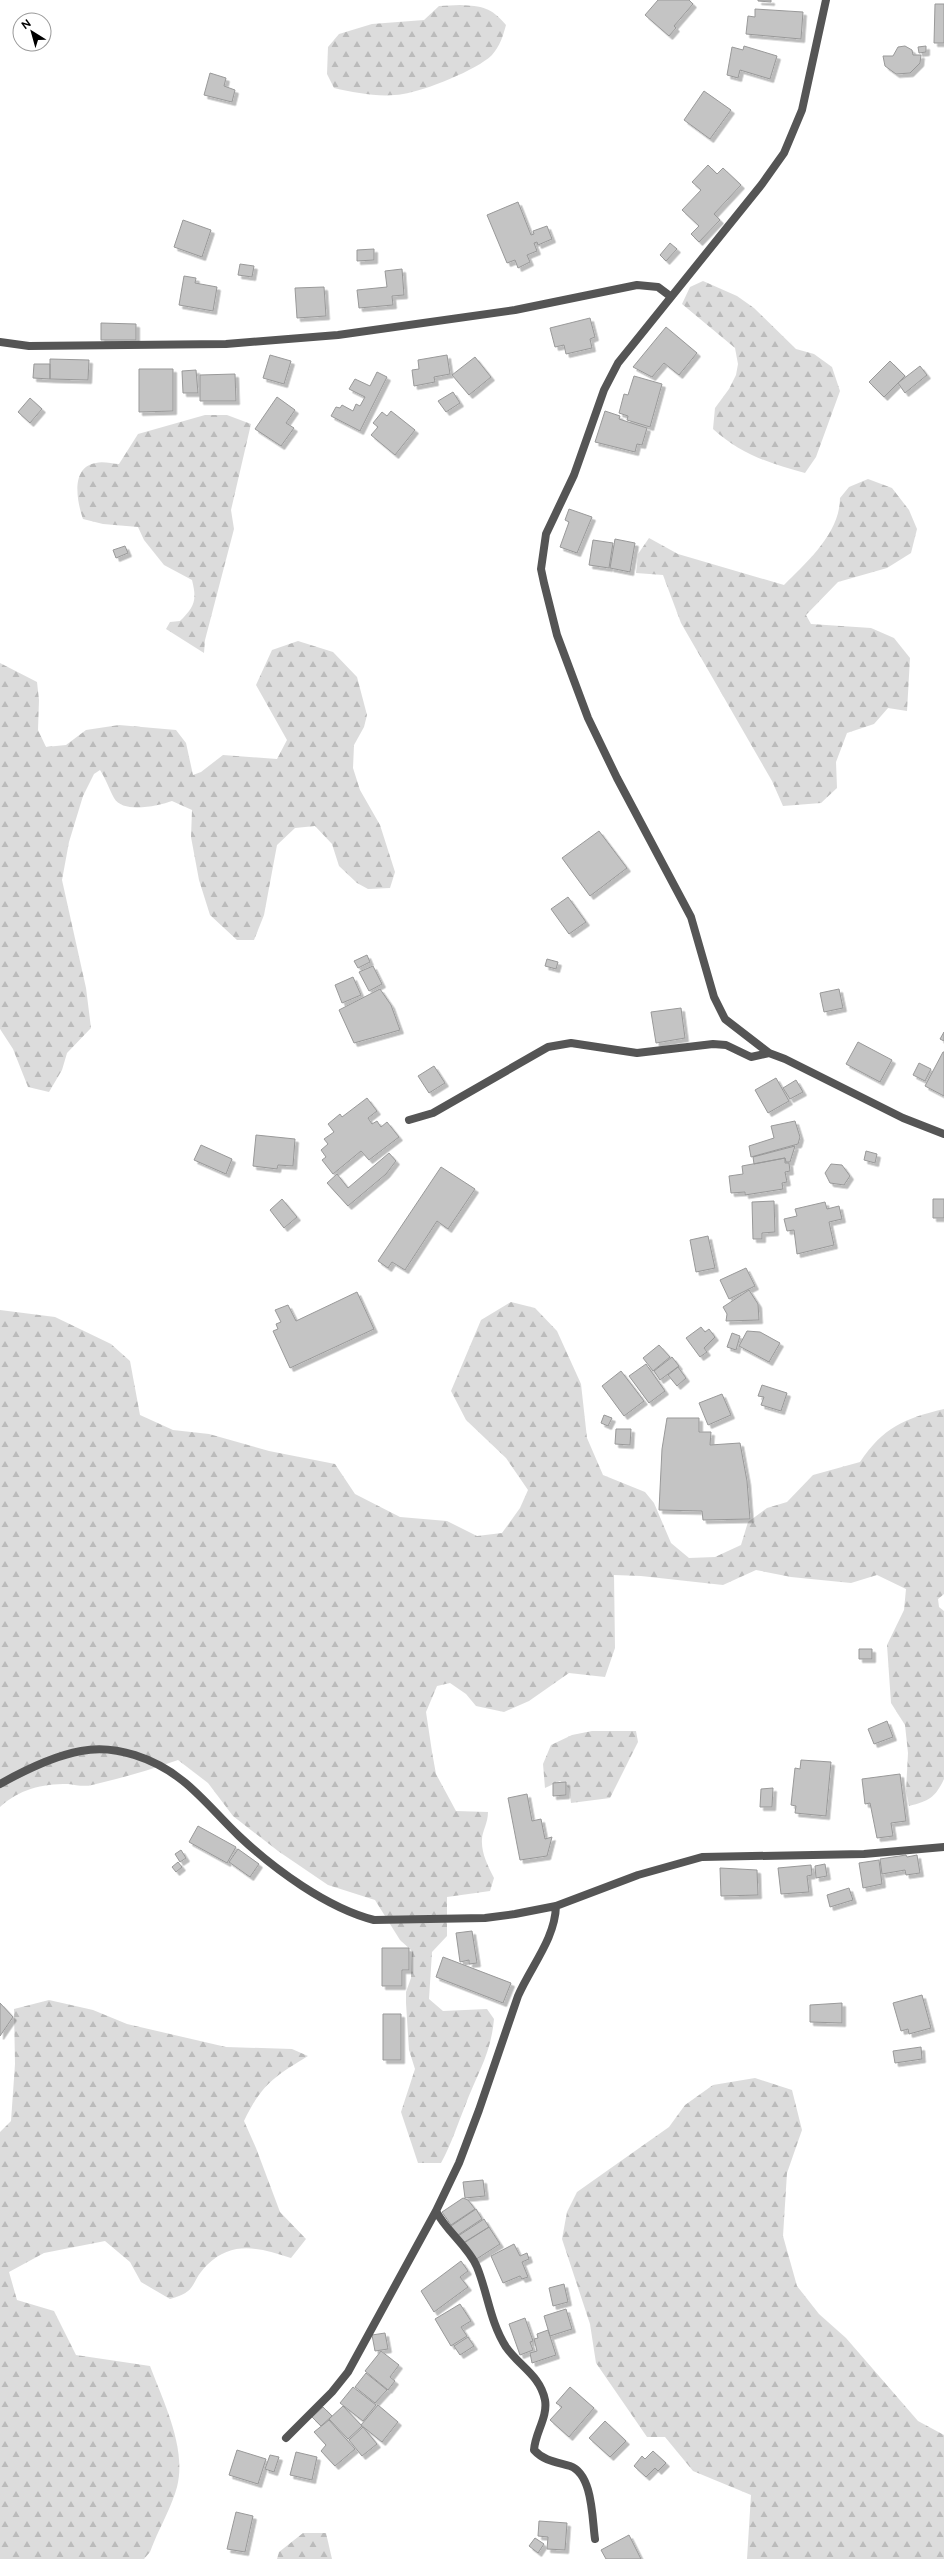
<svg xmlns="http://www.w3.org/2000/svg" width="944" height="2559" viewBox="0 0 944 2559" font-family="Figtree,sans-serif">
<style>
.forest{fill:url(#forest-firs)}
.building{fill:#c4c4c4;stroke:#999;filter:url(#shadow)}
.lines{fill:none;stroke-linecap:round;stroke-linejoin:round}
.minor{stroke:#555;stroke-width:8}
</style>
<defs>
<pattern id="forest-firs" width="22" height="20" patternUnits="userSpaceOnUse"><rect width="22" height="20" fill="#dcdcdc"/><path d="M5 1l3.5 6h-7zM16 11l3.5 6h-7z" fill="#bbb"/></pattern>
<filter id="shadow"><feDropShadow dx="3.5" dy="3.5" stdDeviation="0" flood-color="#0004"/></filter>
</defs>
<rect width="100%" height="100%" fill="#fff"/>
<path class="forest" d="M460,5c22,1 31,2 46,20 -3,11 -6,21 -14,30 -15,15 -68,36 -89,39 -22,4 -47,-1 -69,-6l-7,-14 1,-27 11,-13 33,-10 52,-4 15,-14z
M703,281l34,15 17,12 42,41 18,5 18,13 8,24 -24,66 -11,16c-36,-10 -63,-18 -92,-44l2,-21 14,-19 7,-14 2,-11 -3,-16 -53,-44 8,-17z
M205,415h22l24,9 -20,86 3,19 -29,111 -1,13 -38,-24 4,-7 10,-1c15,-15 17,-21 12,-41l-28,-15 -20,-25 -6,-13 -35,-3 -20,-5c-6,-17 -13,-52 13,-56 7,-2 16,1 23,1l19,-30z
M868,479l24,9 17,22 8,19 -6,24 -24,15 -49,14 -32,33 5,9 60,4 23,10 16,20 -3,53 -19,-3 -14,16 -27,9 -11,29 1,26 -16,15 -38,3 -11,-25 -91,-158 -18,-48 -27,-2 2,-19 11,-16 29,16 106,31c23,-23 56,-52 56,-87l9,-11z
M298,641l35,11 24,25 10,38 -3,12 -10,18 -1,23 7,22 20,35 15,47 -5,16 -22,1 -11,-6 -18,-17 -7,-22 -17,-18 -20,2 -18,17 -13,70 -10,25h-17l-27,-25 -11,-35 -8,-43 1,-27 -20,-9c-14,5 -49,13 -58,-3 -5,-9 -8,-19 -14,-28l-6,4 -11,22 -14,46 -7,38 24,108 5,40 -24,25 -5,17 -13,22 -21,-5 -15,-38 -13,-20v-366l37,19 2,18 -1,30 8,17 20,-2 20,-15 33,-5 57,5 10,13 7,32 8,-3 22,-17 54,4 10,-19 -31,-55 16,-35z
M511,1302l24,6 22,23 24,53 6,54 16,37 42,17 9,11 17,40 18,15 26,-1 26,-12 7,-23 19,-14 20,-6 26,-27 47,-13c24,-35 43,-43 84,-53v185l-6,5 1,8 5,4v168c-9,19 -15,22 -35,27l-3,-15 2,-38 -3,-28 -14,-22 -4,-58 17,-35 2,-21 -29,-14 -26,8 -60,-6 -35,-7 -33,15 -82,-9 -27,-1 1,73 -10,29 -36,-4 -40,28 -25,11 -28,-6 -10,-12 -16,-11 -13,3 -11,26 6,40 4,22 20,37 32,1c0,11 -6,20 -6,27 -1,14 6,27 12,39l-4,13 -43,6v39l-15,16 -3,47 14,12 44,-2 7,10c-3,35 -17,55 -29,87 -8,20 -14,39 -24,57h-23l-17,-51 14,-43 -6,-19 -3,-47v-11l5,-14 1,-27 -12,-11 -25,-40 -47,-15 -50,-34 -45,-35 -25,-33 -30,-23c-28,10 -56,18 -86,25 -7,2 -17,0 -24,-1 -27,0 -48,5 -68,23v-497l55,7 56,27 19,17 10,54 33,15 36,4 60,17 66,13 20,30 45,23 47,4 30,15 25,-3 18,-25 8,-18 -22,-32 -40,-38 -15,-29 30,-71z
M592,1731h44l2,11 -28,56 -39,5 -2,-15 -9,-7 -15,7 -2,-24 8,-19 21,-10z
M49,2000l44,10 34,14 99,23 66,2 16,7c-33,20 -47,29 -64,65l12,27 24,64 26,27 -15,19c-31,-10 -58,-18 -84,7 -18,18 -8,26 -37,34l-29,-17 -11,-20 -25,-21 -61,12 -35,19 8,28 37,11 22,44 74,11c13,35 37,82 27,121 -6,22 -19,43 -27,65l-6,7h-144v-427l11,-11 4,-57 -1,-55z
M755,2078l37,12 10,40 -15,43 -4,63 14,50 22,28 27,24 72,83 26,14v124h-197l4,-64 -58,-24 -28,-34h-18l-51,-74 -6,-39 -28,-85 5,-27 10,-20 92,-65 16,-22 28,-20z
M303,2533h23l6,26h-55l2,-7z"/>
<path class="building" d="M658,0h31l4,4 -19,22 2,2 -7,8 -24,-21z
M758,0h13v2l-13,-1z
M935,4h9v39h-10z
M755,9l48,3 -2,27 -55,-5 2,-18 7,1z
M744,46l33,10 -7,23 -30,-9 -2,8 -11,-3 5,-28 11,3z
M905,46l7,4 1,5h8l-1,8 -10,10 -14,1 -11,-8 -2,-10h10l5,-9z
M926,46v6l-7,1 -1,-6z
M210,73l16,5 -2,8 11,4 -3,12 -28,-7z
M704,91l27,19 -21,29 -26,-19z
M708,165l9,9 6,-6 18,17 -27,29 6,6 -21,22 -8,-8 8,-8 -17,-16 19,-20 -9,-8z
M518,202l13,33 3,-1 -1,-3 14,-5 5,13 -14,6 -1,-3 -3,1 3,8 -10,4 3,7 -12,6 -3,-8 -8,3 -20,-48z
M183,220l28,10 -9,27 -28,-10z
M670,243l7,6 -11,12 -6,-6z
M374,249v11l-17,1v-11z
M240,264l14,2 -2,11 -14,-2z
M402,269l2,26 -12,1 1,9 -34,3 -2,-18 30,-3 -2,-16z
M184,276l12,2 -1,5 22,4 -4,24 -34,-6z
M324,287l2,29 -29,2 -2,-30z
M590,318l5,19 -5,2 2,9 -26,6 -2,-9 -9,2 -5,-19z
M101,323l35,1v16h-35z
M666,327l31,26 -18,22 -15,-12 -12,14 -19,-10z
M270,355l21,6 -7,23 -21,-6z
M447,355l3,19 -16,3 1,5 -21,4 -2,-16 7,-1 -1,-9z
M475,357l16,20 -22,18 -17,-20z
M50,359l39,1 -1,20 -38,-1z
M890,361l15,15 -21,21 -15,-15z
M34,364h16v15l-17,-1z
M920,366l7,9 -22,18 -7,-10z
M139,369h34v42l-34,1z
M196,370l2,23h-15l-1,-22z
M377,372l10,5 -27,54 -29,-15 5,-9 4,1 2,-3 11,6 3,-7 4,2 5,-9 -16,-8 6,-10 15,7z
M235,374l1,27h-36v-26z
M634,376l28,8 -12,43 -23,-7 1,-4 -9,-3 5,-19 4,1z
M453,392l7,11 -14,9 -8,-11z
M277,397l18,13 -9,13 8,5 -13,18 -26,-17z
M30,398l12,11 -12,14 -12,-11z
M391,411l24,19 -20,25 -24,-20 7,-8 -5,-4 9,-11 5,4z
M605,411l15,5 -1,3 28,9 -5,17 -5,-1 -2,8 -40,-10z
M569,509l23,8 -15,36 -17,-6 9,-25 -4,-2z
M615,539l20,4 -5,29 -20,-4z
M593,540l20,3 -4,25 -20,-3z
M125,546l3,7 -12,5 -3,-8z
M599,831l28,37 -37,28 -28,-38z
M568,897l18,25 -17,12 -18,-25z
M367,955l3,7 -12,6 -4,-7z
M547,959l11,3 -2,7 -11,-3z
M373,966l9,18 -13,7 -10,-19z
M353,977l8,18 -19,8 -7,-18z
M380,989l11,16 9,25 -46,13 -15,-33z
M839,989l4,19 -19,4 -4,-19z
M681,1008l4,30 -29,5 -5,-31z
M944,1032v9l-4,-2z
M858,1042l34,18 -12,22 -34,-18z
M943,1052h1v44l-19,-10z
M919,1063l12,6 -6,12 -12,-6z
M434,1066l11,17 -16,10 -11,-17z
M776,1078l13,23 -21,12 -13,-23z
M796,1080l7,12 -13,7 -7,-11z
M367,1098l10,13 -9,7 4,6 5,-3 4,6 6,-5 12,15 -30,23 -8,-9 -28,23 -11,-14 4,-3 -5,-7 7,-6 -4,-5 10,-7 -6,-8 12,-10 2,3z
M795,1121l5,16 -2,7 -47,13 -2,-11 25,-8 -3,-12z
M256,1135l39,4 -2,27 -15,-1 -1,4 -24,-3z
M201,1145l31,14 -6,15 -32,-14z
M795,1146l-5,16h-4l-1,-4 -31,6 -1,-7z
M866,1151l11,3 -2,9 -11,-3z
M389,1153l7,8 -10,13 -38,32 -21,-23 10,-9 11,14z
M785,1158v5h4l1,8 -5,1 2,10 -5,1 1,6 -38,6v-3l-14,1 -2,-17 14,-2 -1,-8z
M831,1164l11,1 8,11 -6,9 -14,-2 -5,-10z
M441,1167l34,22 -27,40 -11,-8 -32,49 -13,-8 -4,6 -10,-7z
M282,1199l15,18 -13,11 -14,-18z
M933,1199h11v19h-11z
M774,1201l1,31 -13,1v6h-9l-1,-37z
M825,1202l2,7 12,-3 3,13 -13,3 5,23 -37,9 -3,-24 -7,1 -3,-12 13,-3 -2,-7z
M708,1236l7,32 -19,4 -6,-32z
M746,1268l9,18 -26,13 -9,-19z
M749,1290l9,14 1,16 -33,1 1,-7 -4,-7z
M357,1292l17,37 -84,39 -17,-37 5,-2 -2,-5 5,-2 -6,-12 13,-5 8,16z
M701,1327l4,5 4,-3 6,8 -11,11 3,4 -7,5 -14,-19z
M747,1331l13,1 20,11 -11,19 -30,-16z
M732,1333l8,3 -4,14 -9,-3z
M659,1345l11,12 -17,14 -10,-13z
M672,1357l7,9 -19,14 -6,-9z
M646,1364l19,27 -16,12 -20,-27z
M678,1367l8,11 -9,8 -9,-11z
M621,1371l23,30 -20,15 -22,-30z
M762,1385l25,8 -6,18 -20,-6 3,-8 -6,-1z
M722,1394l9,21 -23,10 -9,-22z
M604,1415l8,3 -4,8 -7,-3z
M667,1418h32v14h12l-1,13 30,-2 7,38 3,38 -47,1 -1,-9 -43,-1 3,-61z
M616,1429h15l-1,16 -15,-1z
M859,1649h13v10h-13z
M887,1721l6,16 -19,7 -6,-15z
M801,1760l30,2 -5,54 -31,-3 1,-7 -5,-1 4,-37 5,1z
M900,1774l6,47 -15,2 2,13 -16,2 -7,-35 -5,1 -3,-25z
M566,1782v13l-13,1v-13z
M773,1788l-1,19h-12l1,-18z
M527,1794l5,27 9,-2 4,20 7,-2 -5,19 -27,4 -12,-62z
M198,1826l38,21 -9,16 -38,-21z
M238,1849l21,15 -9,13 -21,-15z
M181,1850l5,8 -6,4 -5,-8z
M906,1855l1,2 10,-2 3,18 -14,2 -1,-5 -23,4 -2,-15z
M879,1860l3,24 -19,4 -4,-25z
M178,1862l4,5 -6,5 -4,-5z
M825,1864l2,12 -11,2 -1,-12z
M811,1865l1,10 -5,1 2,16 -28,2 -3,-26z
M720,1868l37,2 1,25 -37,1z
M849,1888l4,12 -23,7 -3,-12z
M472,1931l5,32 -8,1v-4l-9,2 -4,-29z
M382,1948h27v22h-7v16h-20z
M443,1957l68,26 -8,20 -67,-26z
M922,1995l9,33 -22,6 -1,-5 -7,2 -8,-28z
M0,2003l13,14 -13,19z
M842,2003v20l-32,-1v-17z
M383,2014h18v46h-18z
M921,2047l1,12 -27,4 -2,-12z
M483,2180l2,16 -20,2 -2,-16z
M463,2198l5,2 7,9 -24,16 -9,-13z
M476,2209l6,10 -24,16 -7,-9z
M484,2219l5,8 -26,16 -5,-7z
M489,2227l11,17 -25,16 -11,-17z
M514,2244l6,12 7,-3 2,6 -7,3 6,15 -6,2 -2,-3 -17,7 -12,-27z
M461,2261l7,10 -8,6 8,10 -34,25 -13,-21z
M564,2284l4,18 -15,4 -4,-18z
M460,2304l11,17 -10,6 6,9 -16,10 -16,-27z
M566,2309l6,20 -22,7 -6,-20z
M525,2318l8,23 -3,1 3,8 -13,5 -11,-31z
M548,2330l8,25 -24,8 -2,-10 7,-2 -3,-12 4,-1 -1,-4z
M385,2333l3,16 -13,2 -3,-16z
M468,2337l6,9 -14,9 -6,-9z
M381,2351l18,14 -9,12 5,4 -7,9 -23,-19z
M366,2373l21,17 -12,13 -20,-16z
M353,2387l23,18 -13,16 -23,-18z
M570,2387l24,21 -25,29 -19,-17 12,-13 -6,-4z
M378,2405l20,17 -16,20 -21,-17z
M343,2406l19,20 -14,13 -19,-20z
M323,2407l9,9 -11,10 -9,-9z
M329,2420l26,29 -20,17 -14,-15 5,-6 -12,-13z
M605,2421l21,20 -16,16 -21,-19z
M363,2427l14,17 -15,12 -13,-16z
M237,2450l29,9 -8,25 -29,-9z
M653,2451l13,12 -8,8 -3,-3 -9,9 -12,-11 8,-10 3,3z
M296,2452l21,5 -5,23 -22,-5z
M270,2455l9,2 -5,15 -9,-3z
M236,2512l17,4 -8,36 -18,-3z
M539,2521l28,2 -2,27 -18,-1 1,-12 -10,-1z
M629,2535l12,24h-35l-5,-9z
M535,2538l9,6 -6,9 -9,-7z"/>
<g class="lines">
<path class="minor" d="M826,0l-24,110 -18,43 -22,31 -144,179 -14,27 -30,85 -28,59 -5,35 3,14 13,52 31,83 29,60 74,139 23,80 11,22 44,34 16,6 118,59 41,16
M0,342l29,4 197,-2 112,-9 177,-25 122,-25 21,2 12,9
M409,1120l24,-7 115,-66 23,-4 66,10 76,-9 13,1 25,12 18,-4
M0,1784c25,-14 53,-28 81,-33 35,-7 75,8 102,30 20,16 37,37 56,55 35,33 88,72 135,84l111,-2 30,-4 41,-8 82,-31 64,-18 162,-3 80,-7
M436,2211c10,20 32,35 41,56 11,27 13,55 29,80 13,19 34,28 39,53 3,17 -10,33 -11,50 10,11 22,12 36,16 23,8 22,53 25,73
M286,2438l46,-46 16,-20 88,-161 23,-48 20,-53 39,-114c13,-30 37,-57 38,-90"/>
</g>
<g transform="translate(32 32) rotate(323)"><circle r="19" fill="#ffffff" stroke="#999999"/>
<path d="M0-3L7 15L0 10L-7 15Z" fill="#000000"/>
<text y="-6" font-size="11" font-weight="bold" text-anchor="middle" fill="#000000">N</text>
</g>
</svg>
